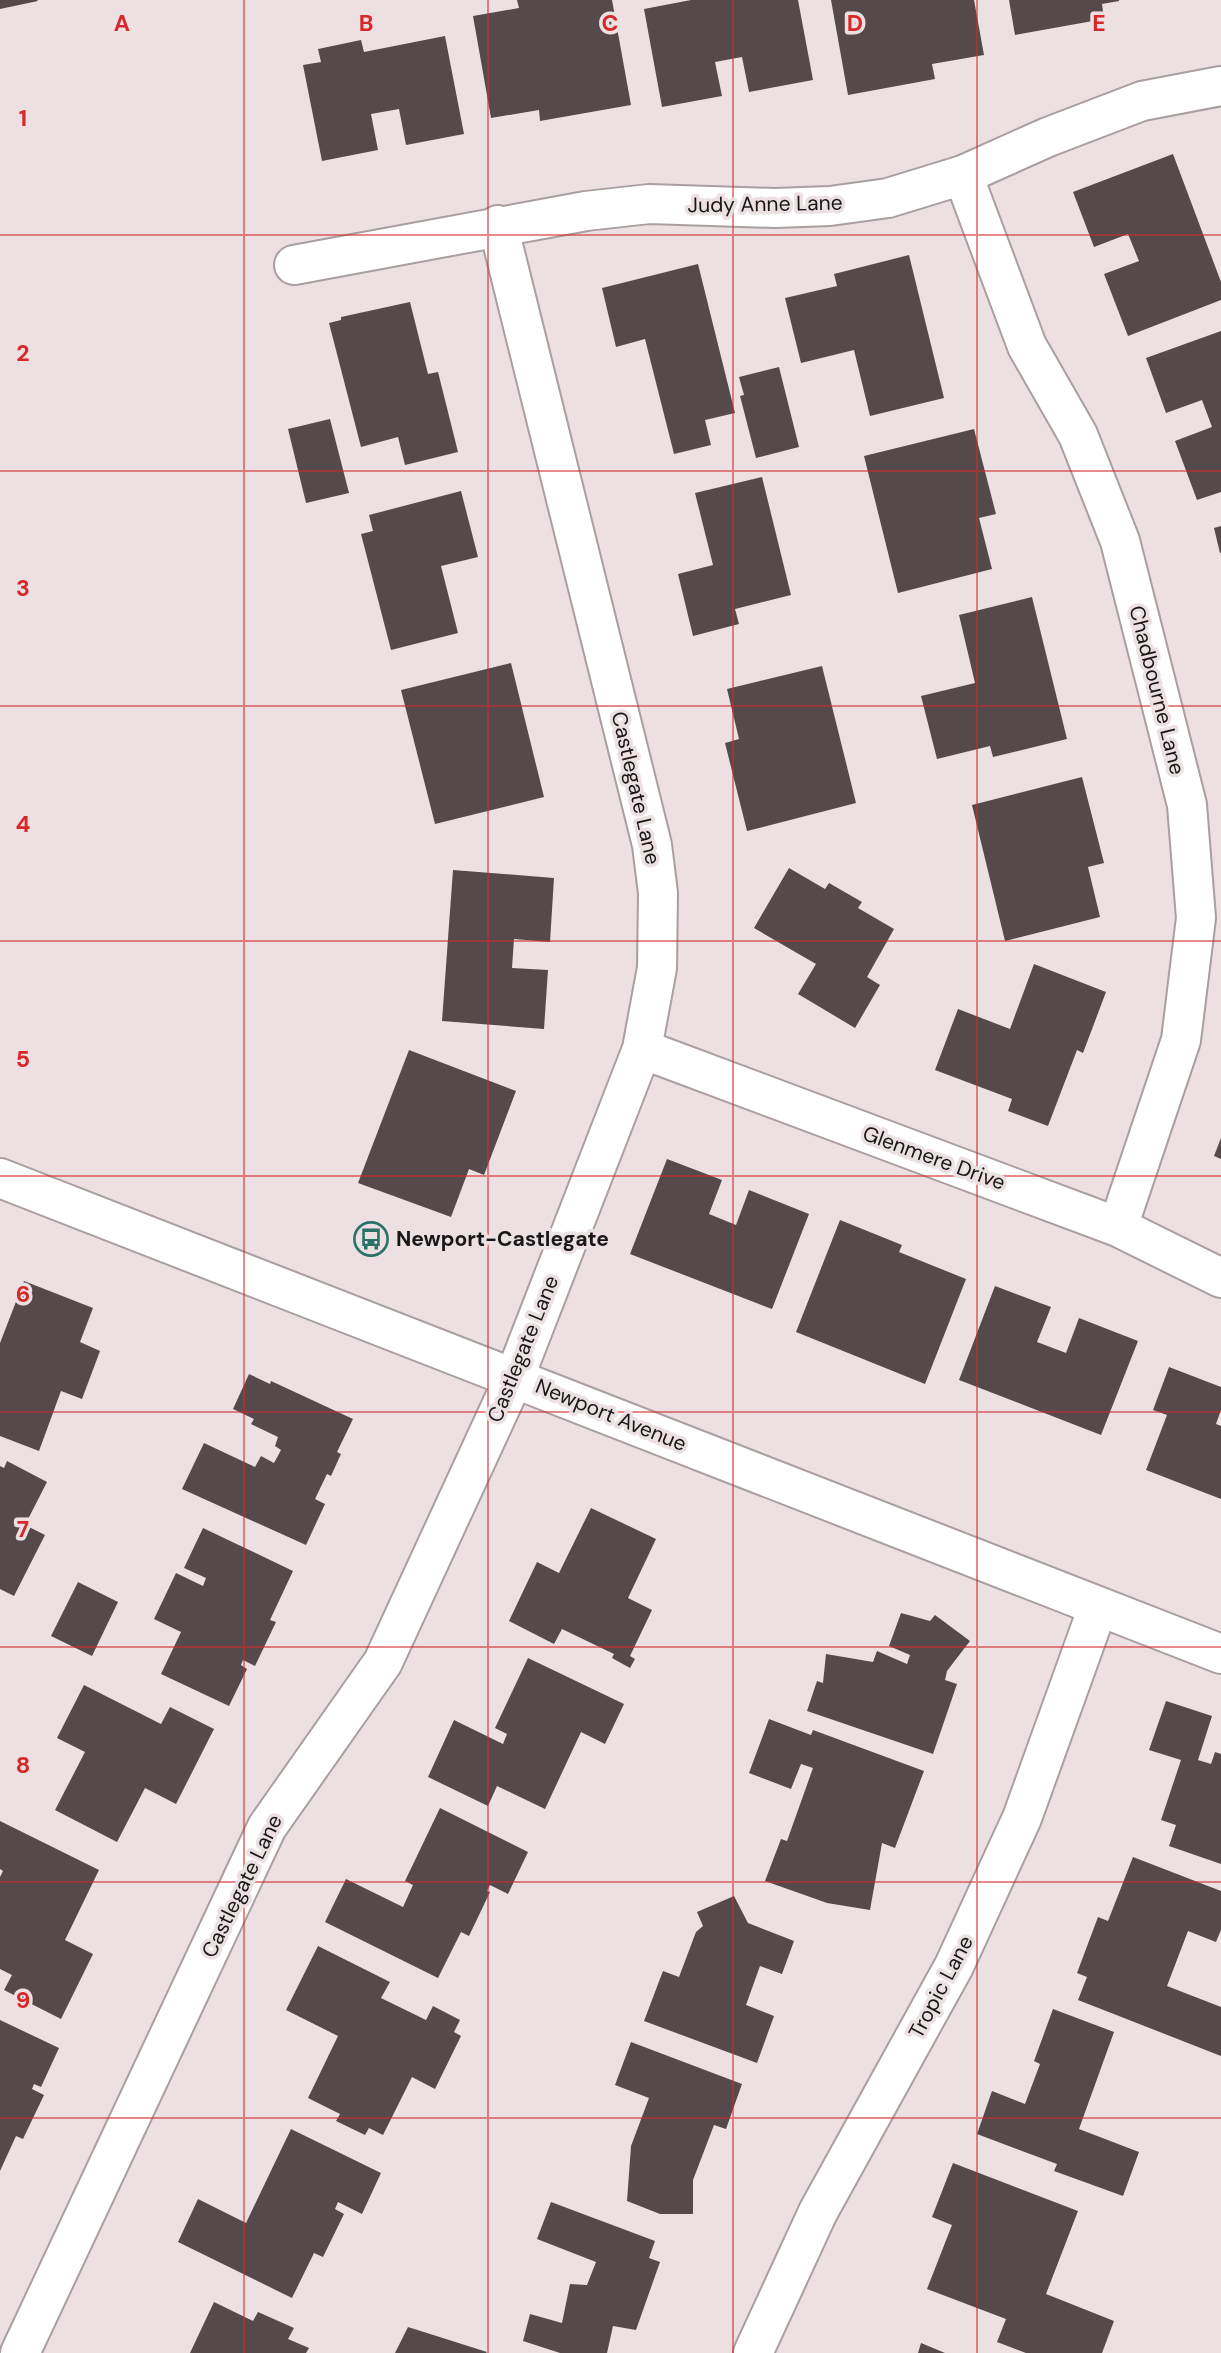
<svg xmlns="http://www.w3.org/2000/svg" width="1221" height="2353" viewBox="0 0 1221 2353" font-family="'DM Sans',sans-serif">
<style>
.building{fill:#544a4c}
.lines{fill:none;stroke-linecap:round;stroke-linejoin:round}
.street-casing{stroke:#a99ea0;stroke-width:42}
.primary-casing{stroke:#a99ea0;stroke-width:42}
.street{stroke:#fff;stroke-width:38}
.primary{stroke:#fff;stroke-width:38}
.grid{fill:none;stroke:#d62828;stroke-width:2;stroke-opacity:0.55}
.labels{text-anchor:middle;stroke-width:7;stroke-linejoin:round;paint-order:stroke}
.street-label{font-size:21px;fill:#1a1617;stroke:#ece0e2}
.poi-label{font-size:21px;font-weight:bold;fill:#1a1617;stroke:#ece0e2;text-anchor:start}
.grid-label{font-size:23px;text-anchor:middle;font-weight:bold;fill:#d62828;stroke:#ece0e2;stroke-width:7;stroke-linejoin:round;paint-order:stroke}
</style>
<rect width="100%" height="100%" fill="#ece0e2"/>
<path class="building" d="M0,0h37l1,1 -38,8z
M517,0h95l19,105 -91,16 -1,-11 -48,8 -18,-102 46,-8z
M691,0h107l15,80 -64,12 -7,-35 -27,5 7,34 -60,11 -18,-98z
M831,0h143l10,55 -52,9 3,15 -87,16z
M1009,0h110v1l-17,3 2,15 -89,16z
M445,36l19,98 -58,11 -7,-36 -28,5 7,36 -56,11 -19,-96 18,-3 -3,-13 43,-9 3,12z
M1173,154l48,128v18l-93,36 -24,-62 35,-13 -11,-27 -34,13 -21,-55z
M909,255l35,143 -74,18 -16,-66 -53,13 -16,-65 52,-12 -3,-12z
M698,264l37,149 -30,7 6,25 -37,9 -29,-115 -29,8 -14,-59z
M410,302l18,72 10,-2 20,80 -53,13 -7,-28 -37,10 -32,-124 12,-3v-3z
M1221,331v161l-24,8 -22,-59 37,-14 -10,-27 -36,13 -20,-55z
M779,367l20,80 -43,11 -16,-62 4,-1 -5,-18z
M330,419l19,74 -43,10 -18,-74z
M974,429l22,85 -17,4 13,51 -94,24 -34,-137z
M762,477l29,118 -56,14 4,15 -46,12 -15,-62 35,-9 -18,-72z
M461,491l17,66 -37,9 17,67 -67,17 -30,-116 12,-3 -4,-16z
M1221,526v27h-1l-6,-25z
M1032,597l35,142 -74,18 -3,-11 -53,13 -16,-63 54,-13 -16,-68z
M511,663l33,134 -109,27 -34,-134z
M822,666l34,137 -109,28 -22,-88 14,-4 -12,-50z
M1082,777l22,86 -16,4 12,50 -95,24 -33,-136z
M789,868l36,21 4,-6 33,19 -4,6 36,21 -27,48 13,8 -25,43 -57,-34 18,-30 -62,-36z
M453,870l101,8 -4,64 -36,-3 -2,29 36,2 -4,59 -102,-8z
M1034,964l72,28 -23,61 -6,-3 -29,76 -40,-15 4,-12 -77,-29 23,-61 52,20z
M409,1050l107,41 -32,84 -15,-6 -18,48 -93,-34z
M1221,1138v21l-7,-3z
M667,1159l55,21 -13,34 27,11 13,-35 60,24 -37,95 -142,-55z
M840,1220l62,25 -3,7 67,27 -41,105 -129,-52z
M24,1281l69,27 -13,34 20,9 -18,48 -21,-8 -22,60 -39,-15v-93z
M995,1286l56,21 -14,35 29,11 13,-35 59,23 -37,94 -142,-55z
M1169,1367l52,20v23l-5,14 5,2v73l-75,-29 21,-55 -14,-5z
M249,1374l21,10 1,-3 82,38 -16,33 4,2 -10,22 -4,-2 -12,25 10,5 -19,41 -124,-56 22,-46 51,24 6,-11 13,7 7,-13 -6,-4 3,-9 -27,-13 3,-5 -21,-10z
M7,1461l40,21 -22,43 20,10 -31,61 -14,-7v-123l4,2z
M591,1508l65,31 -28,59 24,12 -22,46 5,3 -5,9 -18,-10 2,-4 -52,-25 -8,15 -45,-23 28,-59 22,11z
M203,1528l90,43 -23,49 6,2 -21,44 -12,-6 -2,5 6,4 -18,37 -68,-32 20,-42 -27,-13 22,-46 27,13 3,-8 -22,-10z
M78,1582l40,20 -26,54 -41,-20z
M901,1613l29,8 5,-6 35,26 -23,30 -2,9 12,4 -24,70 -126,-43 10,-30 6,2 3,-29 47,8 4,-11 30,13 3,-9 -21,-9z
M528,1658l96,46 -19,40 -24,-12 -36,77 -48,-23 -9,20 -60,-29 26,-57 49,24 4,-10 -12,-6z
M84,1685l77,39 9,-17 44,22 -38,75 -31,-16 -28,54 -62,-32 30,-58 -28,-14z
M1166,1701l46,15 -14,44 13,4 4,-12 6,2v110l-52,-18 7,-21 -15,-5 20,-60 -32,-10z
M769,1719l42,16 2,-5 111,41 -29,77 -13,-5 -12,67 -43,-7 -62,-22 16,-42 6,2 26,-73 -12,-4 -10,25 -42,-16z
M440,1808l88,44 -20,42 -18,-9 -3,6 3,1 -21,44 -8,-4 -23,46 -113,-56 21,-43 57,28 10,-22 -8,-4z
M0,1821l99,49 -34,70 28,14 -32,65 -57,-29 8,-15 -12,-6v-92l3,-6 -3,-2z
M1133,1857l88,34v39l-5,12 -28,-11 -21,55 54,21v49l-143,-56 9,-23 -10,-4 21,-56 10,4z
M734,1896l14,27 46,18 -12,33 -22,-8 -14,39 28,11 -17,47 -113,-42 19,-50 16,6 17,-45 7,-6 -6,-14z
M318,1946l72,36 -9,16 45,22 7,-14 27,14 -6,12 7,4 -26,53 -23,-12 -29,58 -14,-7 -4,7 -29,-14 4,-7 -32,-16 30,-62 -52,-26z
M1053,2009l61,23 -35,97 60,23 -16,44 -69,-25 3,-7 -80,-30 15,-43 33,13 15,-40 -6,-3z
M0,2020l59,28 -18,39 -7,-3 -2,5 12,6 -21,44 -7,-3 -16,35z
M631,2042l111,42 -16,45 -12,-4 -21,55v34h-33l-33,-13 4,-55 18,-48 -34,-13z
M291,2129l90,44 -19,41 -24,-12 -3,7 9,5 -21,43 -9,-4 -22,45 -114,-56 20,-43 48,24z
M953,2163l125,48 -32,83 68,27 -12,32h-76l-29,-11 9,-23 -79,-30 25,-64 -20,-8z
M551,2202l104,39 -6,17 11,4 -24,68 -23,-4 -6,27h-47l-37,-12 7,-27 32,9 8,-39 17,1 9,-23 -59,-23z
M214,2302l39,19 5,-9 36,16 -6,11 21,9 -3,5h-116z
M408,2327l79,25 -1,1h-91z
M921,2343l24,10h-27z"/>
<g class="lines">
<g class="street-casing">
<path id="street" d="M963,175l64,171 51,89 42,106 67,264 9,113 -15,122 -63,187
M294,265l292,-54 63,-7 126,4 55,-2 58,-8 75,-23 85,-38 94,-36 79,-15
M642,1049l476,178 103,51
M20,2353l247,-526 116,-165 132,-286 127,-327 15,-81 1,-75 -6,-48 -154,-620
M753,2353l65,-141 136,-246 68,-148 76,-211"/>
</g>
<g class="primary-casing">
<path id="primary" d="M0,1178l1221,476"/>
</g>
<use href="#street" class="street"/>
<use href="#primary" class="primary"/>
</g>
<path class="grid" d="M244,0v2353M488,0v2353M733,0v2353M977,0v2353M0,235h1221M0,471h1221M0,706h1221M0,941h1221M0,1176h1221M0,1412h1221M0,1647h1221M0,1882h1221M0,2118h1221"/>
<defs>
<g id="bus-ring" transform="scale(1.75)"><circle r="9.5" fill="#ece0e2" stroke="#2a7168" stroke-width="1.5"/><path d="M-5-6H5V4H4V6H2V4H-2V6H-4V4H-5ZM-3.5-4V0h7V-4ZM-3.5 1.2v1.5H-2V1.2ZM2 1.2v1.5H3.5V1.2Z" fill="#2a7168"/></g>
</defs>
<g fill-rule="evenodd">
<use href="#bus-ring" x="371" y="1239"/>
</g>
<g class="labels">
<g class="street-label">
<text transform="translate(765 204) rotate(-1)" y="7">Judy Anne Lane</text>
<text transform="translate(1157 690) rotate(76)" y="7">Chadbourne Lane</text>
<text transform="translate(636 788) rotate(77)" y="7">Castlegate Lane</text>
<text transform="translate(934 1158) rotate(20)" y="7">Glenmere Drive</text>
<text transform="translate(523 1349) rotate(-68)" y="7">Castlegate Lane</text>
<text transform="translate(611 1415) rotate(22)" y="7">Newport Avenue</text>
<text transform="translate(242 1886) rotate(-64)" y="7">Castlegate Lane</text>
<text transform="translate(941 1987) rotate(-62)" y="7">Tropic Lane</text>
</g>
<g class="poi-label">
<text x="396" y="1246">Newport-Castlegate</text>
</g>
</g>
<g class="grid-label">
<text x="122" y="31">A</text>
<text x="366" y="31">B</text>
<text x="610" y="31">C</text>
<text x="855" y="31">D</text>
<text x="1099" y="31">E</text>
<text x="23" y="126">1</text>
<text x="23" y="361">2</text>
<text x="23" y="596">3</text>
<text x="23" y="832">4</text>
<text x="23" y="1067">5</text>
<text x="23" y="1302">6</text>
<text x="23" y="1537">7</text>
<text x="23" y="1773">8</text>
<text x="23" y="2008">9</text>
</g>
</svg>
